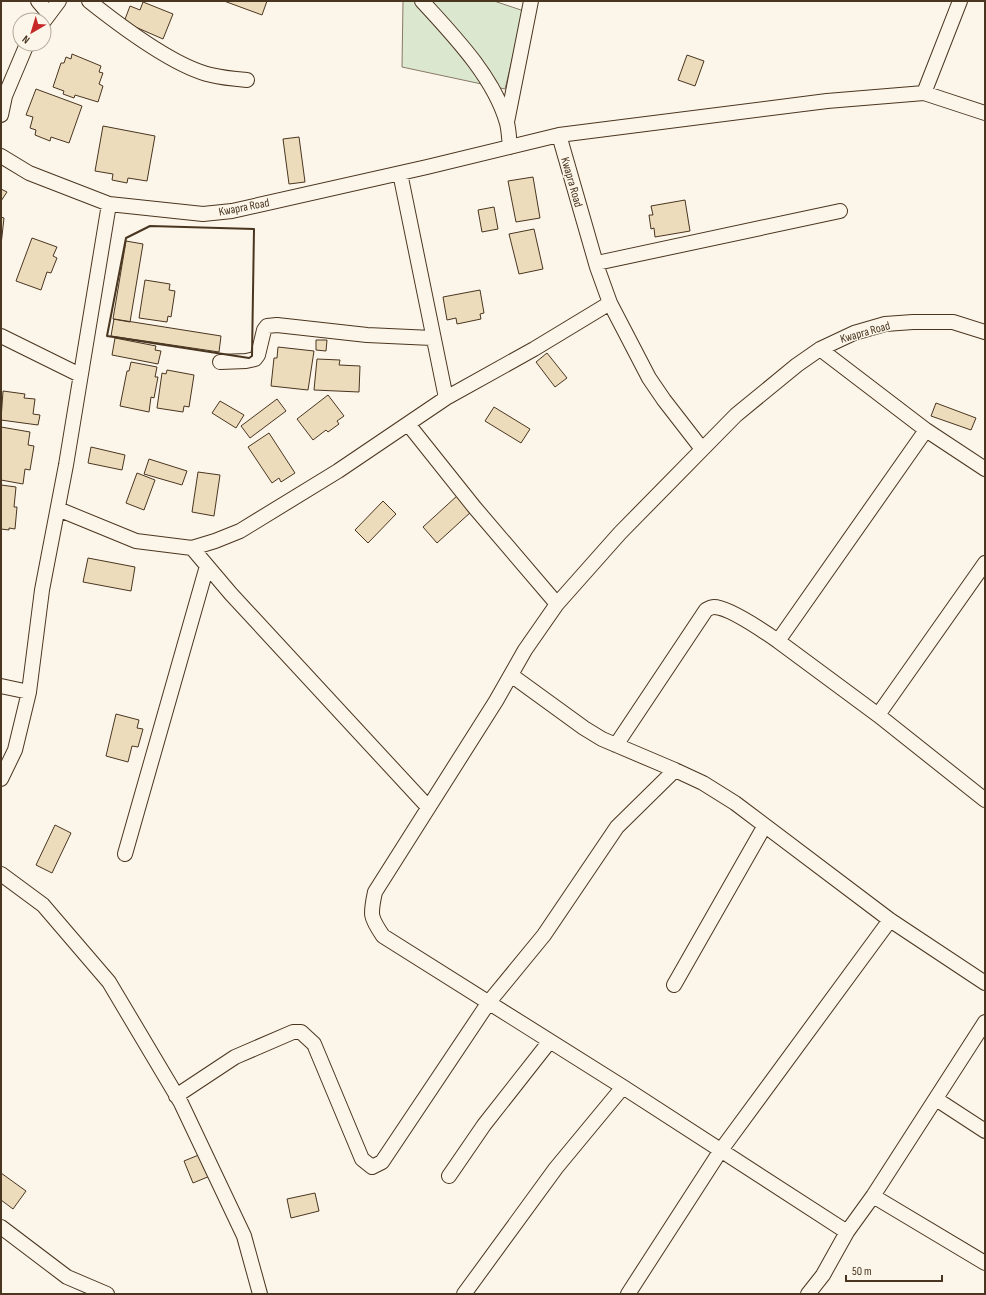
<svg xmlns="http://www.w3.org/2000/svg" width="986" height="1295" viewBox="0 0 986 1295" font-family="'Sofia Sans Condensed',sans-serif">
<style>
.grass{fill:#dce7d0;stroke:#887966}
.building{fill:#ecdcbc;stroke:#4a3520}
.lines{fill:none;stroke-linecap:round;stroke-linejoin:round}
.minor-casing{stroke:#4a3520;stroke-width:16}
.minor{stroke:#fbf6e9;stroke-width:14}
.wall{stroke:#4a3520;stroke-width:2}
.labels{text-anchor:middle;stroke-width:3;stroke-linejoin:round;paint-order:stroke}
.street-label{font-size:12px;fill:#4a3520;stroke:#fbf6e9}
</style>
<rect width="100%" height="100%" fill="#fbf6e9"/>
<path class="grass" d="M403,1h91l30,10 -19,78 -103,-22z"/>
<path class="building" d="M224,1h43l-5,14z
M143,2l30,12 -10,25 -39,-17 6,-16 10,4z
M72,54l29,12 -2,6 4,1 -4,11 4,2 -5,16 -23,-7 -1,3 -11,-4 1,-3 -11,-4 8,-24h3l2,-6 5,2z
M687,55l17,6 -9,25 -17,-6z
M36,89l46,17 -13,37 -18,-6 -1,4 -15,-6 1,-5 -6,-2 3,-11 -7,-2z
M103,126l52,10 -8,45 -19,-3 -1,5 -15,-3 1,-6 -18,-3z
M299,137l6,45 -16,2 -6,-45z
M533,177l7,41 -24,4 -8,-41z
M1,189l6,3 -6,9z
M685,200l5,31 -35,6 -1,-9 -3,1 -2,-14h4l-2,-9z
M494,207l4,22 -16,3 -4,-22z
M1,217l3,1 -3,27z
M534,229l9,40 -24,5 -10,-40z
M32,238l25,9 -4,9 4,2 -6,15 -4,-1 -6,18 -25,-9z
M126,241l17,3 -13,78 -17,-3z
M145,280l25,4 -1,6 6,1 -4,26 -3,-1 -1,6 -28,-4z
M480,290l4,23 -4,1 1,5 -24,5 -1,-6 -9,2 -4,-23z
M114,319l107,17 -2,16 -108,-16z
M115,338l41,8 -1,4 6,1 -3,13 -46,-9z
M316,340h11l-1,11 -10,-1z
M278,347l36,4 -6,39 -37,-4 3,-28h3z
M547,353l20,25 -12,9 -19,-25z
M317,359l23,1 -1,5 21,1 -1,26 -45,-2z
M131,362l26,5 -2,10h3l-4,21 -3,-1 -2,15 -29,-6 7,-35h2z
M167,370l27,5 -5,32 -5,-1 -1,6 -26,-4 5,-35 4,1z
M3,391l22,3 -1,4 11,1 -2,15 7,1 -2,10 -37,-5z
M328,395l16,21 -7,5 2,3 -11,8 -2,-2 -13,10 -16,-21z
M277,399l9,12 -36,27 -9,-12z
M220,401l24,14 -8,13 -24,-15z
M936,403l40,15 -5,12 -40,-14z
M494,407l36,22 -9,14 -36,-22z
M1,427l29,5 -2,13 6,1 -4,24 -5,-1 -2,15 -22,-4z
M269,433l26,40 -14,9 -2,-4 -7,5 -24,-36z
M91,447l34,8 -3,15 -34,-7z
M149,459l38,12 -5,14 -38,-11z
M198,472l22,3 -6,41 -22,-4z
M137,473l18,7 -11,30 -18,-7z
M1,485l15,2 -2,20h3l-2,22 -6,-1v2l-8,-1z
M458,495l14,16 -35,32 -14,-16z
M383,501l13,13 -28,29 -13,-13z
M88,558l47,9 -4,24 -48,-9z
M116,714l23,6 -2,8 6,1 -5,18 -6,-1 -4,16 -22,-6z
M55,825l16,8 -19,40 -16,-8z
M201,1154l9,22 -17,7 -9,-22z
M1,1173l25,18 -13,18 -12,-9z
M315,1193l4,18 -28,7 -4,-19z"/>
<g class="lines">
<g class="minor-casing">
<path id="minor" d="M38,1l11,13
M89,1c29,23 86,66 122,74 12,3 24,4 36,5
M422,1c31,34 72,76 85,122 2,8 2,16 3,24
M44,21l15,-20
M924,93l36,-92
M1,115l4,-19 22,-52
M507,122l24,-121
M559,135l38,132 13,36 39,75 15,22 38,49
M1,156l28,17 80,31 94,10 29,-3 195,-44 132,-32 268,-34 97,-8 61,20
M400,173l46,225
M597,263l243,-52
M1,336l79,39
M820,349l106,81 59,39
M220,362l26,-1 9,-2 3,-4 6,-25 3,-4 10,-1 90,10 65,3
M408,424l67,84 82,96
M926,430l-148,211 100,74 107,-152
M58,509l78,32 56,7 23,-7 25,-10 98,-60 108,-73 88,-49 76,-46
M192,548l39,46 197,213
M511,675l73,53 18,11 73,31
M1,686l28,6
M878,715l107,85
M616,745l90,-135c2,-1 5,-3 8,-3 15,0 51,25 64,34
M1,779l14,-29 14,-58 13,-102 24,-125 43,-261
M125,854l82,-288
M1,874l42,31 66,77 72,121 63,133 16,58
M674,985l90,-158
M176,1096l59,-39 58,-25h8l13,12 48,115 10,8 10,-5 107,-160 55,-67 73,-108 58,-57 28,13 32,20 155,117 95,63
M936,1099l49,32
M449,1176l35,-51 66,-84
M873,1196l112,67
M1,1227l66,50 40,17
M847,1232l-224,-145 -240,-151c-13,-19 -13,-21 -8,-44l121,-191 29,-51 32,-46 63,-71 116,-118 61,-50 23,-16 34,-16 31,-9 28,-2h40l32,10
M464,1294l92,-126 67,-81
M628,1294l93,-144 169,-230
M808,1294l15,-19 24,-43 26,-36 112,-174"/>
</g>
<use href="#minor" class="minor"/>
<path class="wall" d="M150,226l104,3 -2,127 -3,2 -142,-22 19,-98z"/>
</g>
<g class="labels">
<g class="street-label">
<text transform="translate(572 182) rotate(74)" y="4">Kwapra Road</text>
<text transform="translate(244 207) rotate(-11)" y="4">Kwapra Road</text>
<text transform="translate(865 332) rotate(-16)" y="4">Kwapra Road</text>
</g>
</g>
<rect width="986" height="1295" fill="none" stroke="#4a3520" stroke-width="4"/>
<g transform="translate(32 32) rotate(218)"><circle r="19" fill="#fbf6e9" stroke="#b4a999"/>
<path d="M0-3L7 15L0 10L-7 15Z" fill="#c62828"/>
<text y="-6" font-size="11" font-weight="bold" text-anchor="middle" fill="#4a3520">N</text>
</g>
<path d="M846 1275v6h96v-6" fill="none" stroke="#4a3520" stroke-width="2"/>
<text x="852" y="1275" font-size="12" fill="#4a3520" stroke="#fbf6e9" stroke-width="3" paint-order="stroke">50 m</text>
</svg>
